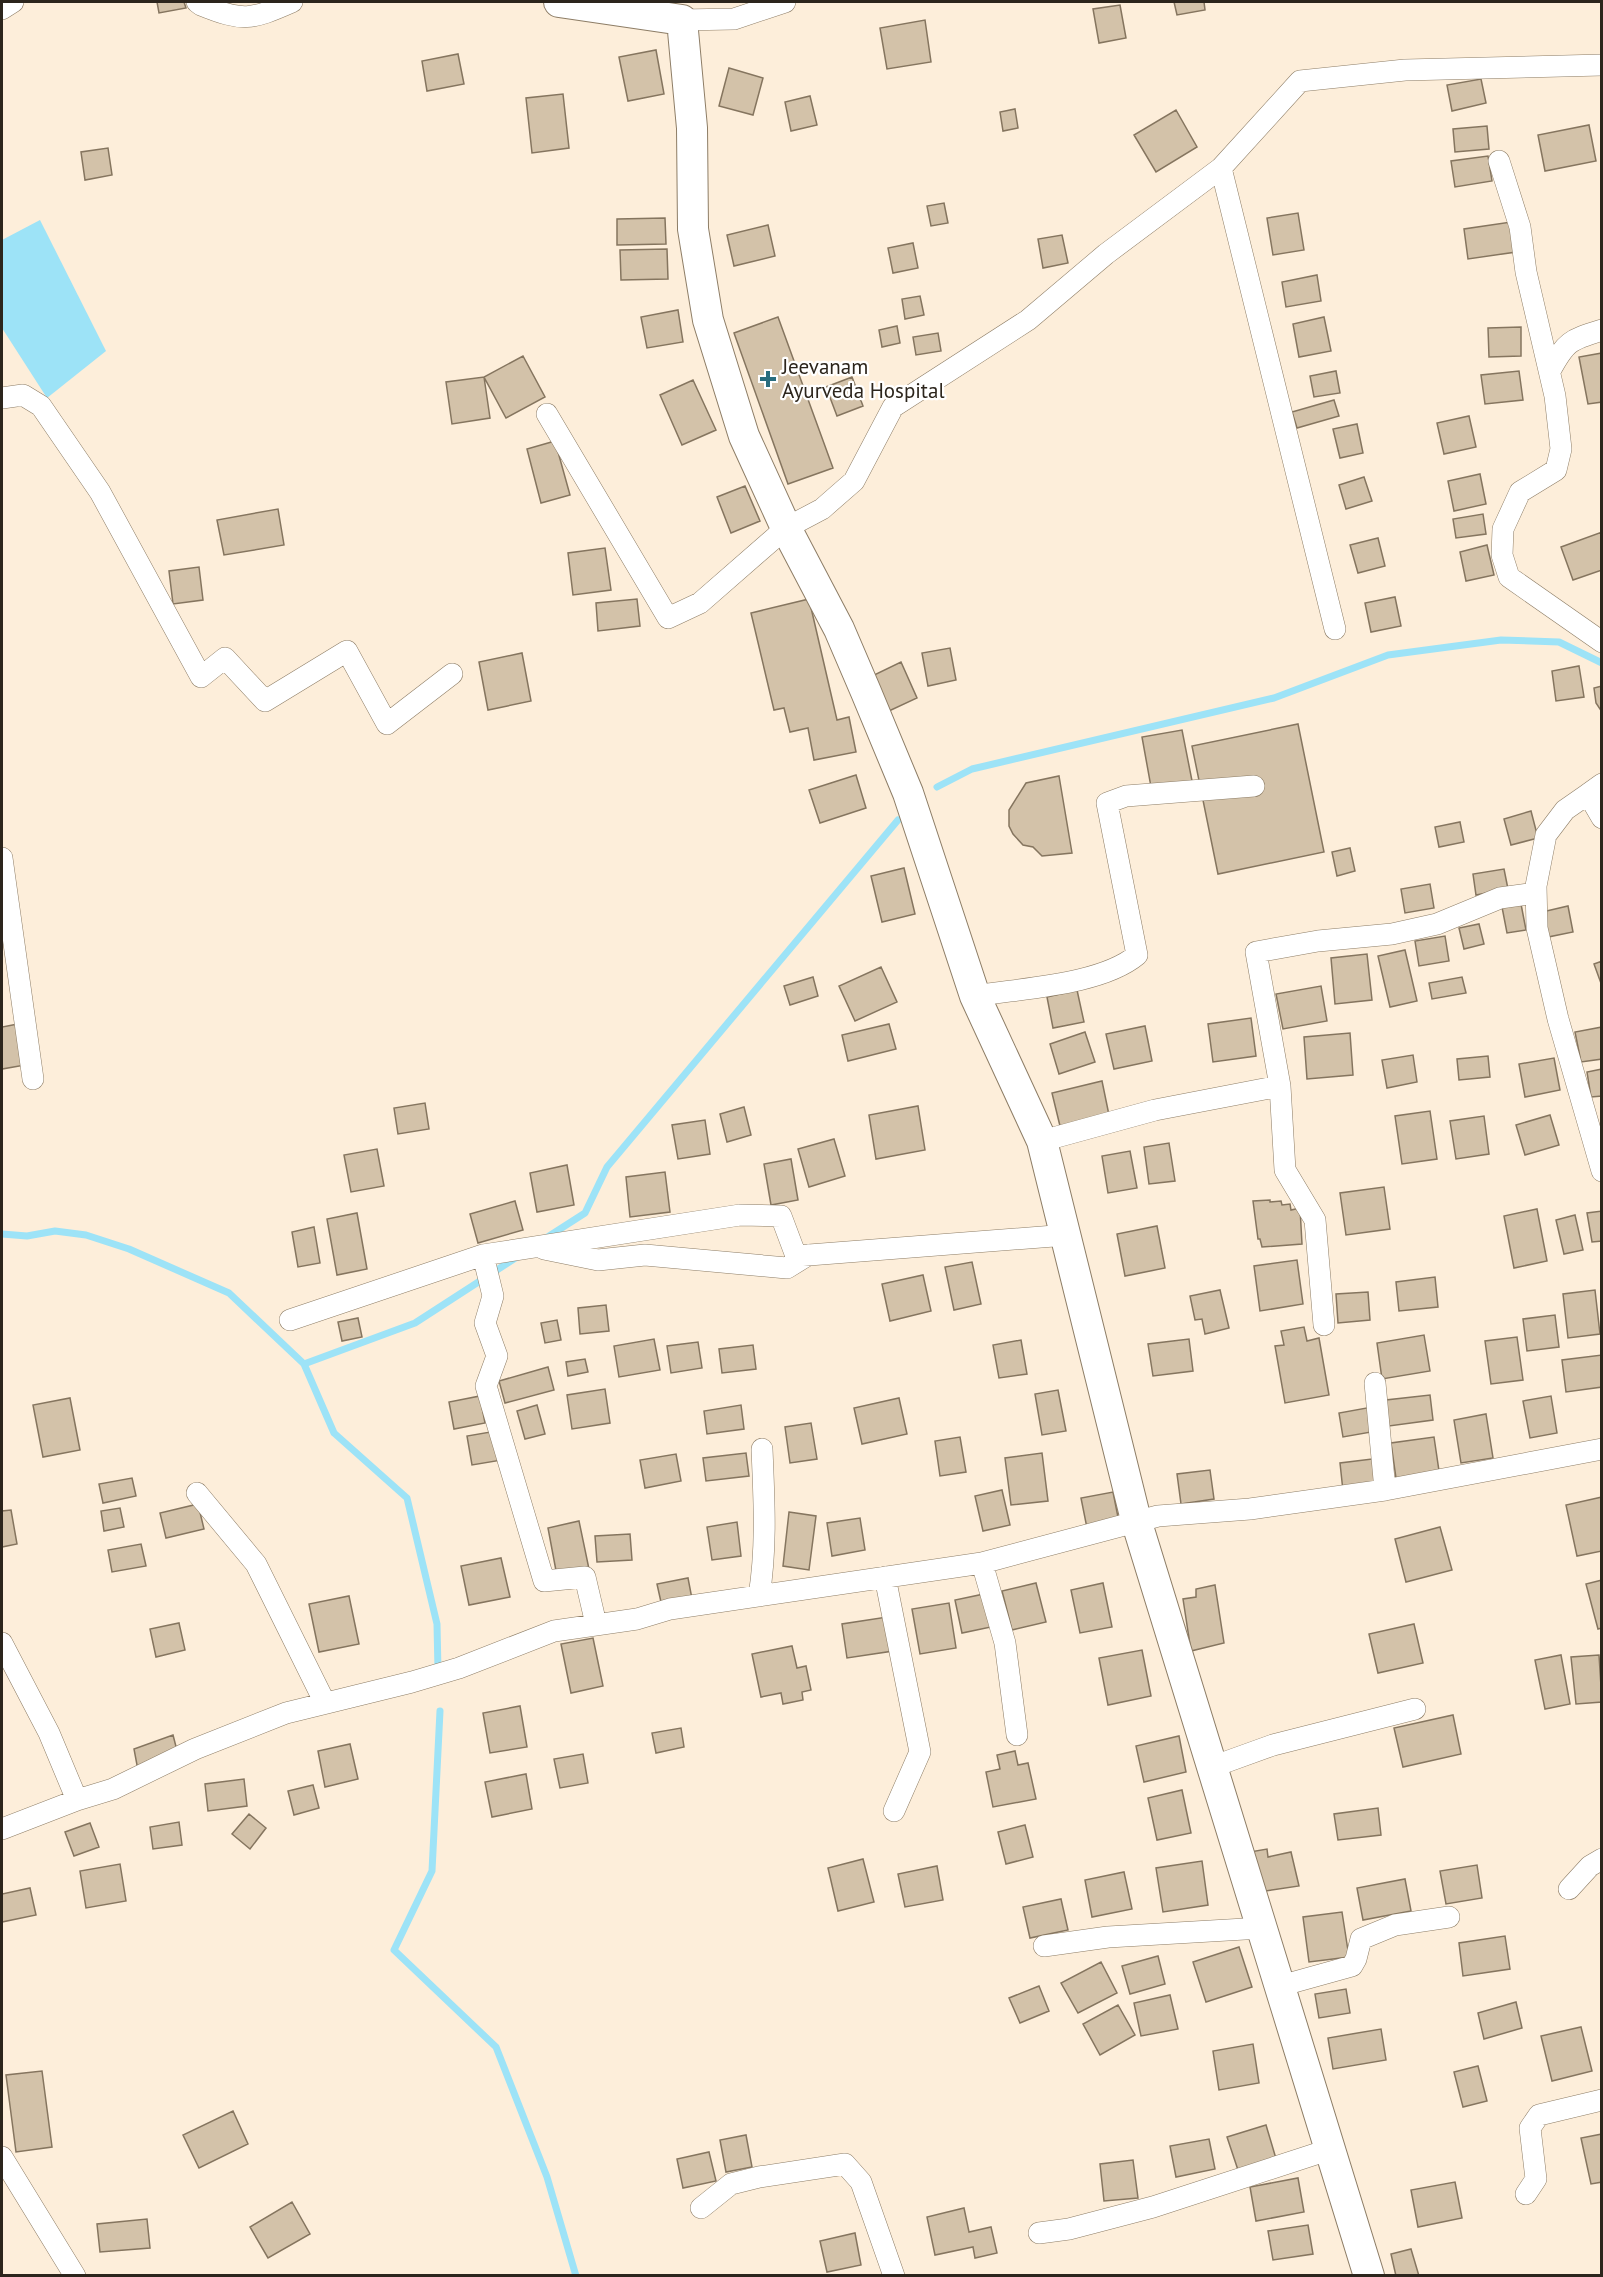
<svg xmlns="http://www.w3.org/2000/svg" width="1603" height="2277" viewBox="0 0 1603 2277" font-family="'PT Sans',sans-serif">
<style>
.water{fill:#9de3f7}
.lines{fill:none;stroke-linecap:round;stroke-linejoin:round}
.stream{stroke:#9de3f7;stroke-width:7}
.building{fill:#d3c2a9;stroke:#85755f;stroke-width:1.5}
.street-casing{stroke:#8d7d66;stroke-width:22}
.secondary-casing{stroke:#8d7d66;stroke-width:32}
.street{stroke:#fff;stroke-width:21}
.secondary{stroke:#fff;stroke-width:30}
.poi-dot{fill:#296d7e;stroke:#fff;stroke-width:2}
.labels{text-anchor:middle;stroke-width:4.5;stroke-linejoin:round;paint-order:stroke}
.poi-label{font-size:21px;fill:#2c251c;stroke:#fff;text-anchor:start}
</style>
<rect width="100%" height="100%" fill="#fdeeda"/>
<path class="water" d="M40,220l66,131 -59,47 -45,-70v-88z"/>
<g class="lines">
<path class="stream" d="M937,787l35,-18 302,-71 114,-43 113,-15 58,2 43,21
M2,1234l25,2 28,-5 31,4 43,14 100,44 75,71 111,-41 102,-66
M546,1238l39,-25 22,-46 291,-347
M304,1364l30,69 73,65 30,126 1,47
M440,1711l-8,160 -38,79 102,97 51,130 29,99"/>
</g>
<path class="building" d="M157,2h27l2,6 -27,5z
M1174,2h30l1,8 -28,5z
M1120,5l6,33 -27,5 -6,-34z
M925,20l6,42 -44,7 -7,-41z
M656,50l8,44 -36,7 -9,-44z
M458,54l6,30 -37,7 -5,-30z
M729,68l34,10 -10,37 -34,-9z
M1481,79l5,24 -34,8 -5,-26z
M563,94l6,54 -37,5 -6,-55z
M810,96l7,29 -26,6 -6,-29z
M1015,109l3,19 -15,3 -3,-19z
M1176,110l21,37 -41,25 -22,-37z
M1589,125l7,36 -51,10 -7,-36z
M1487,126l2,23 -34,3 -2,-23z
M108,148l4,27 -27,5 -4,-28z
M1488,156l4,25 -37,6 -4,-26z
M944,203l4,20 -17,3 -4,-20z
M1298,213l6,37 -31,5 -6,-37z
M665,218l1,26 -49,1v-26z
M1511,222l5,30 -48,7 -4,-30z
M768,225l7,31 -41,10 -7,-31z
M1062,235l6,28 -25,5 -5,-29z
M913,243l5,25 -25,5 -5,-25z
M667,249l1,30 -47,1 -1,-30z
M1317,275l4,26 -35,6 -4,-25z
M920,296l4,19 -19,4 -3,-20z
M678,310l5,32 -36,6 -6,-31z
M778,317l55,151 -45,16 -54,-151z
M1324,317l7,34 -32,6 -6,-33z
M897,326l3,17 -18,4 -3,-17z
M1521,327v29l-32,1 -1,-29z
M938,333l3,18 -25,4 -3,-18z
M1602,353v49l-14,2 -9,-47z
M523,356l22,41 -39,21 -22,-41z
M1336,371l4,22 -26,4 -4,-21z
M1519,371l4,29 -38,4 -4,-29z
M484,377l6,41 -38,6 -6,-42z
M852,377l11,29 -26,10 -11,-29z
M693,380l23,50 -34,15 -22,-50z
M1334,400l5,16 -42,12 -5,-16z
M1469,416l7,31 -32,7 -7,-31z
M1357,424l6,29 -23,5 -7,-29z
M555,441l15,54 -29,8 -14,-54z
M1480,474l6,30 -32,7 -6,-30z
M1364,477l8,24 -26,8 -7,-24z
M745,486l15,35 -29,12 -14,-36z
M278,509l6,36 -60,10 -7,-35z
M1483,514l3,20 -30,4 -3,-19z
M1602,532v38l-29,10 -12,-33z
M1378,538l7,28 -27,7 -8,-28z
M1487,545l7,30 -28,6 -6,-29z
M605,548l6,42 -38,5 -5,-42z
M199,567l4,33 -30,4 -4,-33z
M1395,597l6,29 -30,6 -6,-29z
M637,599l3,27 -42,5 -2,-28z
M809,599l28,121 12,-3 7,35 -42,8 -6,-32 -18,4 -6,-24 -10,2 -23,-97z
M950,648l6,32 -28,6 -6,-33z
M522,653l9,48 -43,9 -9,-48z
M901,662l16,36 -28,13 -17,-35z
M1579,666l5,31 -28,4 -4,-30z
M1602,686v26l-6,-9 -2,-15z
M1298,724l26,128 -106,22 -26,-128z
M1182,730l12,61 -41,7 -11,-61z
M856,775l10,33 -46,15 -11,-33z
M1059,776l13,77 -30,3 -9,-9 -10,-2 -10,-11 -4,-8v-16l17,-27z
M1531,811l7,27 -27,7 -7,-26z
M1460,822l4,20 -25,5 -4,-20z
M1350,848l5,23 -18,5 -5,-24z
M904,868l11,46 -33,8 -11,-46z
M1504,869l4,20 -32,6 -3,-21z
M1430,884l4,24 -29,5 -4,-24z
M1521,904l5,26 -19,3 -5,-26z
M1568,906l5,26 -25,5 -6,-25z
M1479,924l5,20 -20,5 -5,-21z
M1445,936l4,25 -30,5 -4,-25z
M1405,950l12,51 -27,6 -12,-51z
M1367,954l5,46 -37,4 -4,-46z
M1602,961v25l-8,-22z
M881,967l16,35 -42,19 -16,-35z
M813,977l5,19 -28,9 -6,-19z
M1462,977l4,16 -34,6 -3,-16z
M1321,986l6,35 -44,8 -7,-35z
M1077,990l7,32 -31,6 -6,-31z
M1251,1018l5,38 -43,6 -5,-38z
M23,1023l8,41 -29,5v-42z
M889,1024l7,25 -48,12 -6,-26z
M1145,1026l7,35 -38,8 -8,-35z
M1602,1027v32l-21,3 -6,-30z
M1085,1032l10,30 -36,12 -9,-30z
M1350,1033l3,42 -46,4 -3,-42z
M1413,1055l4,27 -30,6 -5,-28z
M1488,1056l2,21 -31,3 -2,-21z
M1554,1058l6,32 -35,7 -6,-33z
M1602,1069v27l-11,1 -4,-25z
M1102,1081l7,34 -49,11 -8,-33z
M425,1103l4,26 -31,5 -4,-26z
M918,1106l7,44 -49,9 -7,-44z
M744,1107l7,28 -24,7 -7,-28z
M1430,1111l7,48 -35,5 -7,-48z
M1550,1115l9,30 -34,10 -9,-30z
M1484,1116l5,38 -33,5 -6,-38z
M705,1120l5,34 -32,5 -6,-34z
M834,1139l11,37 -36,11 -11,-38z
M1169,1143l6,38 -26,3 -5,-37z
M377,1149l7,37 -33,6 -7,-37z
M1130,1151l7,37 -29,5 -6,-37z
M791,1159l7,41 -27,5 -7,-41z
M567,1165l7,40 -37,7 -7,-39z
M665,1172l5,40 -40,5 -4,-40z
M1384,1187l6,42 -44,6 -6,-42z
M1270,1200v2l11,-1 1,4 8,-1 1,6 9,-2 2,36 -40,3 -2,-8h-2l-5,-38z
M515,1201l8,29 -45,13 -8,-29z
M1537,1209l10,52 -33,7 -10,-52z
M1602,1211v30l-10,1 -5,-29z
M357,1213l10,56 -30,6 -10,-56z
M1575,1215l8,35 -19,4 -8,-34z
M1157,1226l8,42 -40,8 -8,-42z
M314,1227l6,36 -22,4 -6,-35z
M1297,1260l6,44 -43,7 -6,-45z
M972,1262l9,42 -27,6 -9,-43z
M923,1275l8,36 -41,10 -8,-37z
M1435,1277l3,30 -39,4 -3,-29z
M1220,1290l9,38 -24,6 -3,-15 -7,1 -5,-24z
M1595,1290l5,44 -32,4 -5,-44z
M1368,1292l2,28 -32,3 -2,-29z
M606,1305l3,26 -29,3 -2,-26z
M1555,1315l4,32 -32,4 -4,-32z
M358,1318l4,19 -20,4 -4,-19z
M557,1320l4,20 -16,3 -4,-20z
M1304,1327l3,14 12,-3 10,57 -44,8 -10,-57 9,-1 -3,-14z
M1424,1335l6,36 -48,8 -5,-36z
M1517,1337l6,43 -32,4 -6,-43z
M654,1339l6,31 -41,7 -5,-31z
M1189,1339l4,32 -40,5 -5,-32z
M1021,1340l6,34 -28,4 -6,-33z
M698,1342l4,26 -31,5 -4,-27z
M753,1345l3,24 -34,4 -3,-24z
M1602,1355v32l-36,5 -4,-32z
M585,1359l3,13 -20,4 -2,-14z
M548,1367l6,23 -49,13 -6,-22z
M605,1389l5,34 -38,6 -5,-34z
M1058,1390l8,41 -24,4 -7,-41z
M1430,1395l3,25 -44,6 -3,-26z
M480,1396l5,27 -31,6 -5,-27z
M1551,1396l6,37 -27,5 -7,-37z
M70,1398l10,52 -37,7 -10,-52z
M899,1398l8,36 -45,10 -8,-36z
M537,1405l8,29 -20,5 -8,-28z
M741,1405l3,24 -37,5 -3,-23z
M1372,1407l5,24 -34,6 -4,-24z
M1486,1414l7,44 -32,5 -7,-43z
M811,1423l6,36 -27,4 -5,-36z
M496,1431l6,29 -30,5 -5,-29z
M960,1437l6,35 -26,4 -5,-35z
M1434,1437l5,34 -43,7 -5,-35z
M746,1453l3,23 -43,5 -3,-23z
M1042,1453l6,48 -37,4 -6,-47z
M676,1454l5,27 -36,7 -5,-28z
M1380,1458l3,28 -40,5 -3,-28z
M1210,1470l4,29 -33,5 -4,-30z
M132,1478l4,18 -33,7 -4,-19z
M1002,1490l8,35 -27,6 -8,-35z
M1113,1492l6,30 -32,6 -6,-30z
M1602,1497v54l-25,5 -11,-51z
M198,1504l6,25 -38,9 -6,-25z
M120,1508l4,19 -20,4 -3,-20z
M11,1510l6,34 -15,3v-36z
M789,1512l27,4 -7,54 -26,-4z
M860,1518l5,32 -33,6 -5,-33z
M579,1521l10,48 -32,7 -9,-48z
M737,1522l4,34 -29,4 -5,-33z
M1440,1527l12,43 -46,12 -11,-43z
M630,1534l2,26 -35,2 -2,-26z
M141,1544l5,22 -34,6 -4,-22z
M501,1558l9,39 -41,8 -8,-39z
M688,1578l5,26 -30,7 -6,-27z
M1602,1580v48l-4,1 -12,-45z
M1036,1583l10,39 -34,8 -10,-39z
M1103,1583l9,44 -32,6 -9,-43z
M1215,1585l9,58 -33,8 -8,-52 13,-2v-8z
M984,1594l7,33 -29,6 -7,-33z
M349,1596l10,48 -40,8 -10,-48z
M949,1603l7,45 -36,6 -8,-45z
M887,1617l6,34 -46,7 -5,-34z
M179,1623l6,27 -29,7 -6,-28z
M1414,1624l9,39 -45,10 -9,-39z
M593,1638l10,48 -32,7 -10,-49z
M792,1646l5,22 9,-2 5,24 -9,2 1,8 -20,4 -2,-11 -20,4 -9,-43z
M1142,1650l9,46 -43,9 -9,-47z
M1561,1655l9,49 -25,5 -10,-49z
M1599,1655l3,47 -26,2 -5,-47z
M520,1706l7,41 -37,6 -7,-40z
M1453,1715l8,39 -58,13 -9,-39z
M681,1728l3,19 -28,6 -4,-20z
M173,1735l8,31 -41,15 -6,-32z
M1179,1736l7,36 -42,10 -8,-36z
M350,1744l8,35 -33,8 -7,-36z
M1015,1751l3,14 10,-2 8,36 -43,8 -7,-35 14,-3 -3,-14z
M583,1754l5,29 -28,5 -6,-29z
M526,1774l6,35 -40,8 -7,-35z
M244,1779l3,27 -39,5 -3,-27z
M313,1785l6,23 -25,7 -6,-24z
M1182,1790l9,43 -34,7 -9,-42z
M1378,1808l3,27 -43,5 -4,-26z
M249,1814l17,14 -16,21 -18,-15z
M179,1822l3,23 -29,4 -3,-22z
M90,1823l9,24 -25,9 -9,-24z
M1025,1825l8,32 -27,7 -8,-32z
M1267,1849l1,8 23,-5 8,34 -40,6 -15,-39z
M863,1859l11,43 -36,9 -10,-43z
M1202,1861l6,44 -45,7 -7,-44z
M120,1864l6,37 -40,7 -6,-37z
M1477,1865l5,33 -36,6 -6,-33z
M937,1866l6,34 -38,7 -7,-33z
M1124,1872l8,37 -40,8 -7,-37z
M1405,1879l6,32 -48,9 -6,-32z
M30,1888l6,27 -34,7v-28z
M1061,1899l7,31 -38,8 -7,-31z
M1342,1912l7,45 -40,5 -6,-45z
M1505,1936l5,33 -47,7 -4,-33z
M1239,1947l13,40 -46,15 -13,-40z
M1158,1956l7,28 -35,10 -8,-28z
M1101,1962l16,31 -39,20 -17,-30z
M1039,1986l10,25 -29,12 -11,-25z
M1346,1989l4,24 -31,5 -4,-24z
M1170,1995l8,34 -37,7 -7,-33z
M1516,2002l6,26 -38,11 -6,-26z
M1118,2005l17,30 -35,20 -17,-31z
M1581,2027l11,44 -40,10 -11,-45z
M1381,2029l5,31 -53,9 -5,-31z
M1253,2044l6,39 -40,7 -6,-39z
M1478,2066l9,35 -24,6 -9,-35z
M42,2071l10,76 -36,5 -10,-77z
M233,2111l15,33 -49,24 -16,-33z
M1266,2125l11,37 -38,11 -12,-36z
M1602,2134v48l-11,2 -10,-46z
M746,2135l6,32 -26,5 -6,-32z
M1209,2139l6,30 -39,8 -6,-31z
M709,2152l7,29 -33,7 -6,-29z
M1133,2160l5,38 -34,3 -4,-37z
M1298,2178l6,34 -48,9 -6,-34z
M1455,2182l7,36 -44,9 -7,-37z
M292,2202l18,32 -42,24 -18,-31z
M964,2208l5,24 22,-5 6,26 -22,5 -2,-11 -38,8 -8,-38z
M147,2219l3,29 -50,4 -3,-28z
M1308,2225l5,29 -40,6 -5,-29z
M855,2233l6,32 -34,7 -7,-31z
M1411,2249l8,27h-23l-5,-22z"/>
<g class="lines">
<g class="street-casing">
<path id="street" d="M197,2l4,3c42,17 50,15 91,-3
M2,9l11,-7
M682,20l52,-1 51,-17
M1499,161l21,66 6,45 29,124 6,53 -5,21 -36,22 -17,37 -1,26 7,22 93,65
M1221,168l79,-87 105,-11 197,-5
M1550,371c16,-30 20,-31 52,-41
M2,398l21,-3 18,11 59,86 101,185 24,-19 40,43 82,-50 40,73 65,-50
M547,414l121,204 32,-15 86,-75 36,-19 32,-28 39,-74 135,-87 78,-66 115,-86 114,461
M1602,784l-14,10 14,24
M1588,794l-23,16 -19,25 -10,51 1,42 21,91 44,152
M2,858l31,221
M975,996c47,-8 126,-11 162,-41l-30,-152 19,-7 128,-10
M1042,1141l113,-31 125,-24
M544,1249l54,11 47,-5 142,13 21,-13
M483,1255l10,41 -8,27 12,33 -11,30 58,195 41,-4 11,47
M290,1320l193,-65 257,-40 41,1 15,40 271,-21
M1324,1325l-9,-105 -30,-50 -5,-84 -24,-134 62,-11 74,-7 45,-10 63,-26 36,-5
M1375,1383l10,107
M197,1493l59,71 69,139
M982,1563l23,80 12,92
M885,1577l35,175 -26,59
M759,1596c8,-49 5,-98 3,-147
M2,1643l47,90 28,67 -75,29
M1212,1767l61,-22 142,-36
M77,1800l36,-11 82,-40 91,-36 126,-31 47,-14 95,-37 83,-12 33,-10 312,-46 176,-47 92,-7 135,-19 217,-41
M1569,1889l21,-23 12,-7
M1044,1946l64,-9 154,-9
M1280,1986l72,-20 4,-7 5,-20 34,-14 54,-8
M2,2157l73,119
M1526,2194l10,-15 -6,-51 9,-13 63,-15
M701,2208l30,-24 28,-7 86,-13 16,18 33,94
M1039,2233l30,-4 84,-22 178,-58"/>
</g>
<g class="secondary-casing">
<path id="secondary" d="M559,2l123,18 10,108 1,101 15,91 36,116 42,92 53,101 27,63 42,101 67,203 67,145 94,379 233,756"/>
</g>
<use href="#street" class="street"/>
<use href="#secondary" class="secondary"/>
</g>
<path class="poi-dot" d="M765 370h6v6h6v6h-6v6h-6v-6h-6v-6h6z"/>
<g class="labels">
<g class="poi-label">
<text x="782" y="374">Jeevanam<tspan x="782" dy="24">Ayurveda Hospital</tspan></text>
</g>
</g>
<rect width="1603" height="2277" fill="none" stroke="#2c251c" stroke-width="6"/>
</svg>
